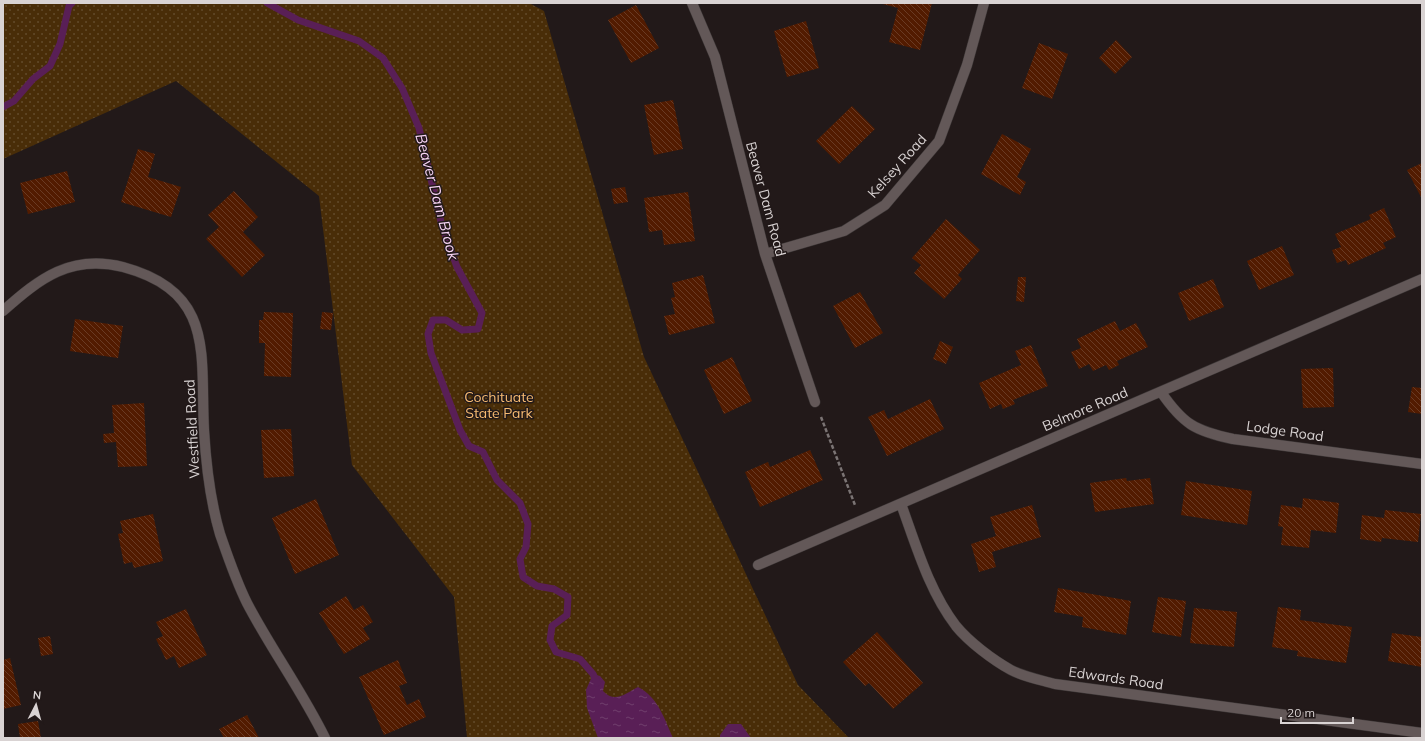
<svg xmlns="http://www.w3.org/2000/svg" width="1425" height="741" viewBox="0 0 1425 741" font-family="Mulish,sans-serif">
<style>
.park{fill:url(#park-dots)}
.water{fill:url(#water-ripples)}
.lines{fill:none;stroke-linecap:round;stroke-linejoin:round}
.stream{stroke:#591f56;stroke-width:7}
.building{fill:url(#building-back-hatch)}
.minor-casing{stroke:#3c3636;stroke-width:11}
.path{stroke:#7b7474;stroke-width:2.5;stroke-dasharray:4 2;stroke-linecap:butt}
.minor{stroke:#635858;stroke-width:10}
.labels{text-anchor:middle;stroke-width:3;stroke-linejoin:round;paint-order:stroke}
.street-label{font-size:14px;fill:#d9d3d3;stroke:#221919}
.park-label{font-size:14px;fill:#f7ba71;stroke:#221919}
.water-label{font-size:15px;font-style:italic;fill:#f9d5f5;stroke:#221919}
</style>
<defs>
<pattern id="park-dots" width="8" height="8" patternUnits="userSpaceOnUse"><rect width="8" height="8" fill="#492d08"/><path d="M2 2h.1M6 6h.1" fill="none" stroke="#634b2b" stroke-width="1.8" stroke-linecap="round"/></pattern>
<pattern id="water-ripples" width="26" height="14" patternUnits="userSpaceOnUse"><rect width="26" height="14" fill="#591f56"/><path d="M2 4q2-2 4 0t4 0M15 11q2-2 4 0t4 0" fill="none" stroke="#703f6d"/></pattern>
<pattern id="building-back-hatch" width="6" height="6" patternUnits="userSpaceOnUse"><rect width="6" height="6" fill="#521b00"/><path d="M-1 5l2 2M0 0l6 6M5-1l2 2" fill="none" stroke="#6a3b24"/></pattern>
</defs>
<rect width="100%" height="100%" fill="#221919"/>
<path class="park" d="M3,3h526l15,8 100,346 154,328 51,53h-382l-13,-141 -102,-132 -33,-269 -143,-115 -173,78z"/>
<path class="water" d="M593,674l7,2 5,6 -2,9c12,13 23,2 35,-4 20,10 26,31 35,51h-75l-11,-30 -1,-18z
M728,724h13l10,14h-31v-3z"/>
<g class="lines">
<path class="stream" d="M267,3l31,17 61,21 24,17 19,30 17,40 23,98 15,41 25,46 -4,16 -16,1 -16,-10h-13l-5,14 3,19 29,77 9,16 14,6 14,28 23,23 8,21 -2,23 -6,12 3,18 14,9 17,3 14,8 -1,18 -15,11 -2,14 6,12 24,7 13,15 4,9
M3,107l11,-6 19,-22 17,-13 10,-22 9,-38 3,-3"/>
</g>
<path class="building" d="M879,3h53l-12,47 -31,-8 9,-34z
M636,5l23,43 -28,15 -23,-43z
M806,21l13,47 -32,9 -13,-46z
M1116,40l16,17 -17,17 -16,-16z
M1039,43l29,11 -16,45 -30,-11z
M673,100l10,49 -29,6 -10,-50z
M852,106l23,23 -36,35 -23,-23z
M1002,134l29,15 -14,28 9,5 -6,13 -39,-21z
M138,149l17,5 -7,23 33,10 -10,30 -50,-15z
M1422,163v36l-15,-29z
M67,171l8,31 -47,12 -8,-31z
M625,187l3,15 -14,2 -3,-15z
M234,191l24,26 -15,15 22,23 -23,22 -36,-38 13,-12 -11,-12z
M688,192l7,49 -31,4 -2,-15 -13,2 -5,-34z
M1384,208l12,29 -13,6 3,5 -38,17 -2,-5 -9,3 -5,-13 9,-3 -6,-13 36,-15 -2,-4z
M946,219l34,31 -22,25 4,4 -18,20 -30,-26 7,-8 -9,-7z
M1282,246l12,29 -35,15 -12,-29z
M703,275l12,48 -46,12 -5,-19 11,-2 -4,-16 4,-1 -3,-14z
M1018,277h8l-2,25 -8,-1z
M1213,279l11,28 -35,14 -11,-28z
M860,292l23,41 -28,15 -22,-42z
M264,312l29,1 -2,64 -27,-1 1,-33h-6v-23h4z
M322,312l11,1 -2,17 -11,-1z
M75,319l48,7 -5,32 -48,-7z
M1115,321l5,10 16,-8 12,24 -31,14 2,4 -10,5 -3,-5 -13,6 -4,-7 -10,5 -8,-17 10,-4 -4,-9z
M940,341l13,6 -7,17 -13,-5z
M1031,345l17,41 -35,14 2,4 -12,5 -2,-5 -11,5 -11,-26 42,-18 -6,-14z
M732,357l20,44 -28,13 -20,-44z
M1333,368l1,39 -31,1 -2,-39z
M1412,387l10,1v26l-14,-2z
M930,399l14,30 -57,27 -19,-39 16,-7 4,9z
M144,403l3,63 -29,1 -2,-25 -12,1 -1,-9 11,-1 -2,-28z
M291,429l3,47 -30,2 -3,-48z
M810,450l13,30 -63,27 -15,-35 23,-10 2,5z
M1126,478l1,3 23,-3 4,26 -59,8 -5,-29z
M1186,481l66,10 -5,34 -66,-10z
M1303,498l36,5 -3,30 -25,-3 -2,18 -28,-3 2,-18 -5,-1 3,-21 21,3z
M316,499l23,56 -44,19 -23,-56z
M1032,505l9,32 -49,15 4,15 -17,5 -8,-28 25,-8 -6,-19z
M1385,510l36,4 -3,28 -36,-4 -1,4 -21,-3 2,-24 22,3z
M153,514l10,47 -29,7 -2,-6 -8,2 -6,-30 5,-1 -3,-12z
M1058,588l73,13 -5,34 -44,-8 1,-10 -29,-5z
M346,596l8,14 9,-5 10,17 -10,6 7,11 -26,15 -25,-41z
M1158,597l28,4 -5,36 -29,-5z
M1278,607l23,3 -1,10 52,7 -6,36 -49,-7 1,-5 -26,-4z
M1194,608l43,4 -3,35 -44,-4z
M186,609l21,46 -28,13 -5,-12 -8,4 -10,-21 7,-3 -7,-14z
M877,632l46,51 -30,26 -24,-26 -4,3 -22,-24z
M1392,633l30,4v30l-34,-6z
M50,636l3,18 -12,2 -3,-18z
M10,658l11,47 -18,4v-49z
M398,660l9,23 -8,3 8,19 12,-6 7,18 -42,18 -25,-58z
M247,715l12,23h-35l-5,-9z
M38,721l3,17h-21l-2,-14z"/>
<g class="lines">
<g class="minor-casing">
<path id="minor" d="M692,3l23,54 50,197 50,148
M765,254l79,-23 41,-26 54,-64 28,-76 17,-62
M3,311c37,-33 68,-57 120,-44 93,25 77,88 81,163 2,35 6,70 16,104 8,23 16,47 27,69 24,46 55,88 78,135
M1161,392c22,32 34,39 72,47l189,25
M901,504c15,41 28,87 55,122 13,16 37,34 55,44 13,7 30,10 44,14l367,49
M758,565l664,-286"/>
</g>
<path class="path" d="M821,417l34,88"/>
<use href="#minor" class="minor"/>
</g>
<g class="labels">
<g class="street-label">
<text transform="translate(897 166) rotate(-48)" y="5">Kelsey Road</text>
<text transform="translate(766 199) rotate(75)" y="5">Beaver Dam Road</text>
<text transform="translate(1085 409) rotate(-23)" y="5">Belmore Road</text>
<text transform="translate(192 429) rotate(-93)" y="5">Westfield Road</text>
<text transform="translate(1285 431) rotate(8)" y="5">Lodge Road</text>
<text transform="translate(1116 678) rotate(8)" y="5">Edwards Road</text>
</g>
<g class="park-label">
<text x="499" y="402">Cochituate<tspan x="499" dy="16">State Park</tspan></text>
</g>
<g class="water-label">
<text transform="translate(437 197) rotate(75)" y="5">Beaver Dam Brook</text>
</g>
</g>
<rect width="1425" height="741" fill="none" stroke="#d9d3d3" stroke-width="8"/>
<g transform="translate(36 705) rotate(6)" stroke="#221919" stroke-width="3" paint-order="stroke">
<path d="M0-3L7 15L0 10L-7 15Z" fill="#d9d3d3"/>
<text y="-6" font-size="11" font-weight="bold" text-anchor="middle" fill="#d9d3d3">N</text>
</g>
<path d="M1281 717v6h72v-6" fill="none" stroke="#d9d3d3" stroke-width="2"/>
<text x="1287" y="717" font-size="12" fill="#d9d3d3" stroke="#221919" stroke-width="3" paint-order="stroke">20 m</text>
</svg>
